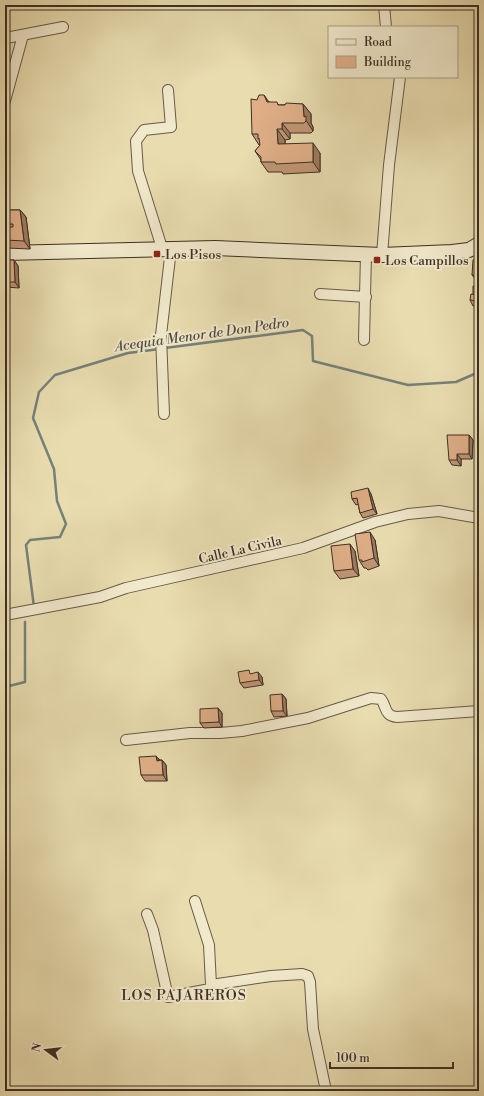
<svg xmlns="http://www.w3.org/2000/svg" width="484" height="1096" viewBox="0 0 484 1096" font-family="'Libre Bodoni',serif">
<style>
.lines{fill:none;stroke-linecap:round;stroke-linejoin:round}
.stream{stroke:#74827b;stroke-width:2.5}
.minor-casing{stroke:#675a48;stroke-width:12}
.secondary-casing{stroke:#3c2f25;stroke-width:16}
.minor{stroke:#f1e9cc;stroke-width:10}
.secondary{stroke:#f1e9cc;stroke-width:14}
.wall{fill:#c19675;stroke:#3c2f25}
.shaded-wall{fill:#9d7a5f;stroke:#3c2f25}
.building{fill:#e0af88;stroke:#3c2f25}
.poi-dot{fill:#8f2418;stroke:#f1e9cc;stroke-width:1.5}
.labels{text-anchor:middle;stroke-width:4;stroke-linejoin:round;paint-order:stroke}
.poi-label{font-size:13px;fill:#3c2f25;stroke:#f1e9cc;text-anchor:start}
.street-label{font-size:13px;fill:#3c2f25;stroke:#f1e9cc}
.water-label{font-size:14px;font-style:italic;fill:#4f4b42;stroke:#f1e9cc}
.neighbourhood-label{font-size:14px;letter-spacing:1px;fill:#3c2f25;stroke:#f1e9cc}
</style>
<rect width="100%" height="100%" fill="#e9ddb0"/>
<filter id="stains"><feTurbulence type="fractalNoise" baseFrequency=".005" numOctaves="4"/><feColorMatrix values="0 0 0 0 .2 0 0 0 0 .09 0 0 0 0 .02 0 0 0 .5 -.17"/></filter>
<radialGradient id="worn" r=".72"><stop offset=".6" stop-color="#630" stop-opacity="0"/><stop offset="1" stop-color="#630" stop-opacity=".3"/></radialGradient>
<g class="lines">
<path class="stream" d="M165,348l138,-18 9,6 1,25 95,24 48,-3 23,-10
M34,607l-8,-62 4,-5 30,-3 6,-13 -9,-23 -3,-32 -21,-51 6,-26 16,-17 73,-22 32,-4
M5,687l20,-5v-60"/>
<g class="minor-casing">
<path id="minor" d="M384,5l2,22
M6,38l57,-11
M5,101l18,-66
M162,248l-24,-77 -2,-30 8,-11 27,-3 -3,-37
M382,255l7,-90 11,-88
M320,294l46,3
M364,340l2,-86
M164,414l-3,-79 10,-86
M5,615l95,-18 26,-9 177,-40 72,-26 33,-8 31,-3 40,7
M126,740l64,-7h30l22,-2 66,-13 63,-20 10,1c6,8 3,17 16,18l82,-6
M195,901l14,44 2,40
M147,914l6,16 15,67 42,-8 1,-4 60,-9 31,-2 6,2 2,6 3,47 13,62"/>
</g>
<g class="secondary-casing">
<path id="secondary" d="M5,253l210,-5 167,7 70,-3 17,-2 10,-6"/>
</g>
<use href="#minor" class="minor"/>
<use href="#secondary" class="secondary"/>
</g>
<path class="wall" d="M269,102l10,3 24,-1 8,10v9l2,4v4l-2,2h-21v6l-5,1v4l35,9v19l-37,2 -1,-2h-14l-7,-10v-2l-6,-9 5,-6h-1l-7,-11z
M5,210h15l6,7 4,32 -23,-1 -2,-2z
M479,257v23h-3l-4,-5z
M5,260h9l4,6 1,22 -13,-1 -1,-1z
M479,287v19h-6l-3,-6 3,-6z
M469,435l4,5 -1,19h-11v7l-9,-1 -3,-5z
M371,494l6,20 -14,4 -3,-5 -2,-9 -2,1 -4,-6z
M375,540l4,26 -11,4 -2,-2h-2l-5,-8z
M355,551l4,25 -19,3 -6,-8z
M251,674l11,3 1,8 -19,3 -4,-5z
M282,694l4,5 1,17 -13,1 -3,-6z
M218,708l4,5v14l-18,1 -4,-5z
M156,756l4,4h2l4,5 1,16h-22l-4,-6z"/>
<path class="shaded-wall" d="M264,95l7,10 -4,-3z
M303,104l8,10v9l2,4v4l-9,-14z
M282,123l8,10v6l-8,-10z
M277,129l8,11v15l-7,-11z
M313,143l7,10v19l-7,-10z
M20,210l6,7 4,32 -6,-8z
M14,260l4,6 1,22 -4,-6z
M469,435l4,5 -1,19 -3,-5z
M457,454l4,5v7l-4,-6z
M368,488l3,6 6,20 -4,-5z
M370,532l5,8 4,26 -5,-8z
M350,544l5,7 4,25 -6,-7z
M258,672l4,5 1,8 -4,-5z
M282,694l4,5 1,17 -4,-5z
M218,708l4,5v14l-3,-5z
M156,756l4,5h-3z
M162,760l4,5 1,16 -4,-6z"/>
<path class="building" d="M259,95h5l3,7h10l1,3h7l1,-2 17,1 1,13 2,-1v5l-2,2h-22v6h-5l1,15 35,-1v19l-37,2 -1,-2h-14v-5l-6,-6 5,-6 -1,-7 -1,1v-5h-6l-1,-35 6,1z
M5,210h15l4,31 -19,-1v-13h8v-3h-8z
M479,257v18h-7l1,-15z
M5,260h9l1,22h-10z
M473,286l6,1v6l-3,-1 -1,3 -2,-1z
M471,294l8,1v6l-9,-1z
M447,435h22v19h-12v6h-8z
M368,488l5,21 -13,4 -3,-15 -5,1 -1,-7z
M370,532l4,26 -12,4v-2h-3l-4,-26z
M350,544l3,25 -19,2 -3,-25z
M249,670l1,4 8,-2 1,8 -19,3 -2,-11z
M282,694l1,17h-12l-1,-16z
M218,708l1,14 -19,1v-14z
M156,756l1,5 5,-1 1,15h-22l-2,-18z"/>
<g class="poi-dot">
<rect x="153" y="250" width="8" height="8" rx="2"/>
<rect x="373" y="256" width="8" height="8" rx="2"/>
</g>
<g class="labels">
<g class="poi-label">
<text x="165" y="259">Los Pisos</text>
<text x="385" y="265">Los Campillos</text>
</g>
<g class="street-label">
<text transform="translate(240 549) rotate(-13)" y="5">Calle La Civila</text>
</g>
<g class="water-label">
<text transform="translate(202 334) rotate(-8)" y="5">Acequia Menor de Don Pedro</text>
</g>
<g class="neighbourhood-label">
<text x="184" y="1000">LOS PAJAREROS</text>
</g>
</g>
<rect width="484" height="1096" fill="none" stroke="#e9ddb0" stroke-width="20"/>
<rect x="6" y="6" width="472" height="1084" fill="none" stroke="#3c2f25" stroke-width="2"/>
<rect x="10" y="10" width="464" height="1076" fill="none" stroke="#3c2f25"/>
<rect x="328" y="26" width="130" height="52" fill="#f1e9cc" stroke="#a99f89"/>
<rect x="336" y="39" width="20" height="6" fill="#f1e9cc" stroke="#a99f89"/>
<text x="364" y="46" font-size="12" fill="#3c2f25">Road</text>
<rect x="336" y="56" width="20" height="12" fill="#e0af88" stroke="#a99f89"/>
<text x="364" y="66" font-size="12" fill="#3c2f25">Building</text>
<g transform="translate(46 1050) rotate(285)" stroke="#f1e9cc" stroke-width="3" paint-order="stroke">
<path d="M0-3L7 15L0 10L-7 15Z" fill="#3c2f25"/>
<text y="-6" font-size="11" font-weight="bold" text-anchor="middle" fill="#3c2f25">N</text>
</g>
<path d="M330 1062v6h123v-6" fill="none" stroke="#3c2f25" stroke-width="2"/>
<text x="336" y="1062" font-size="12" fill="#3c2f25" stroke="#f1e9cc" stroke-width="3" paint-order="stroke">100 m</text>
<rect width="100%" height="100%" filter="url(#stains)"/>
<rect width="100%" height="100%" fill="url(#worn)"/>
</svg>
